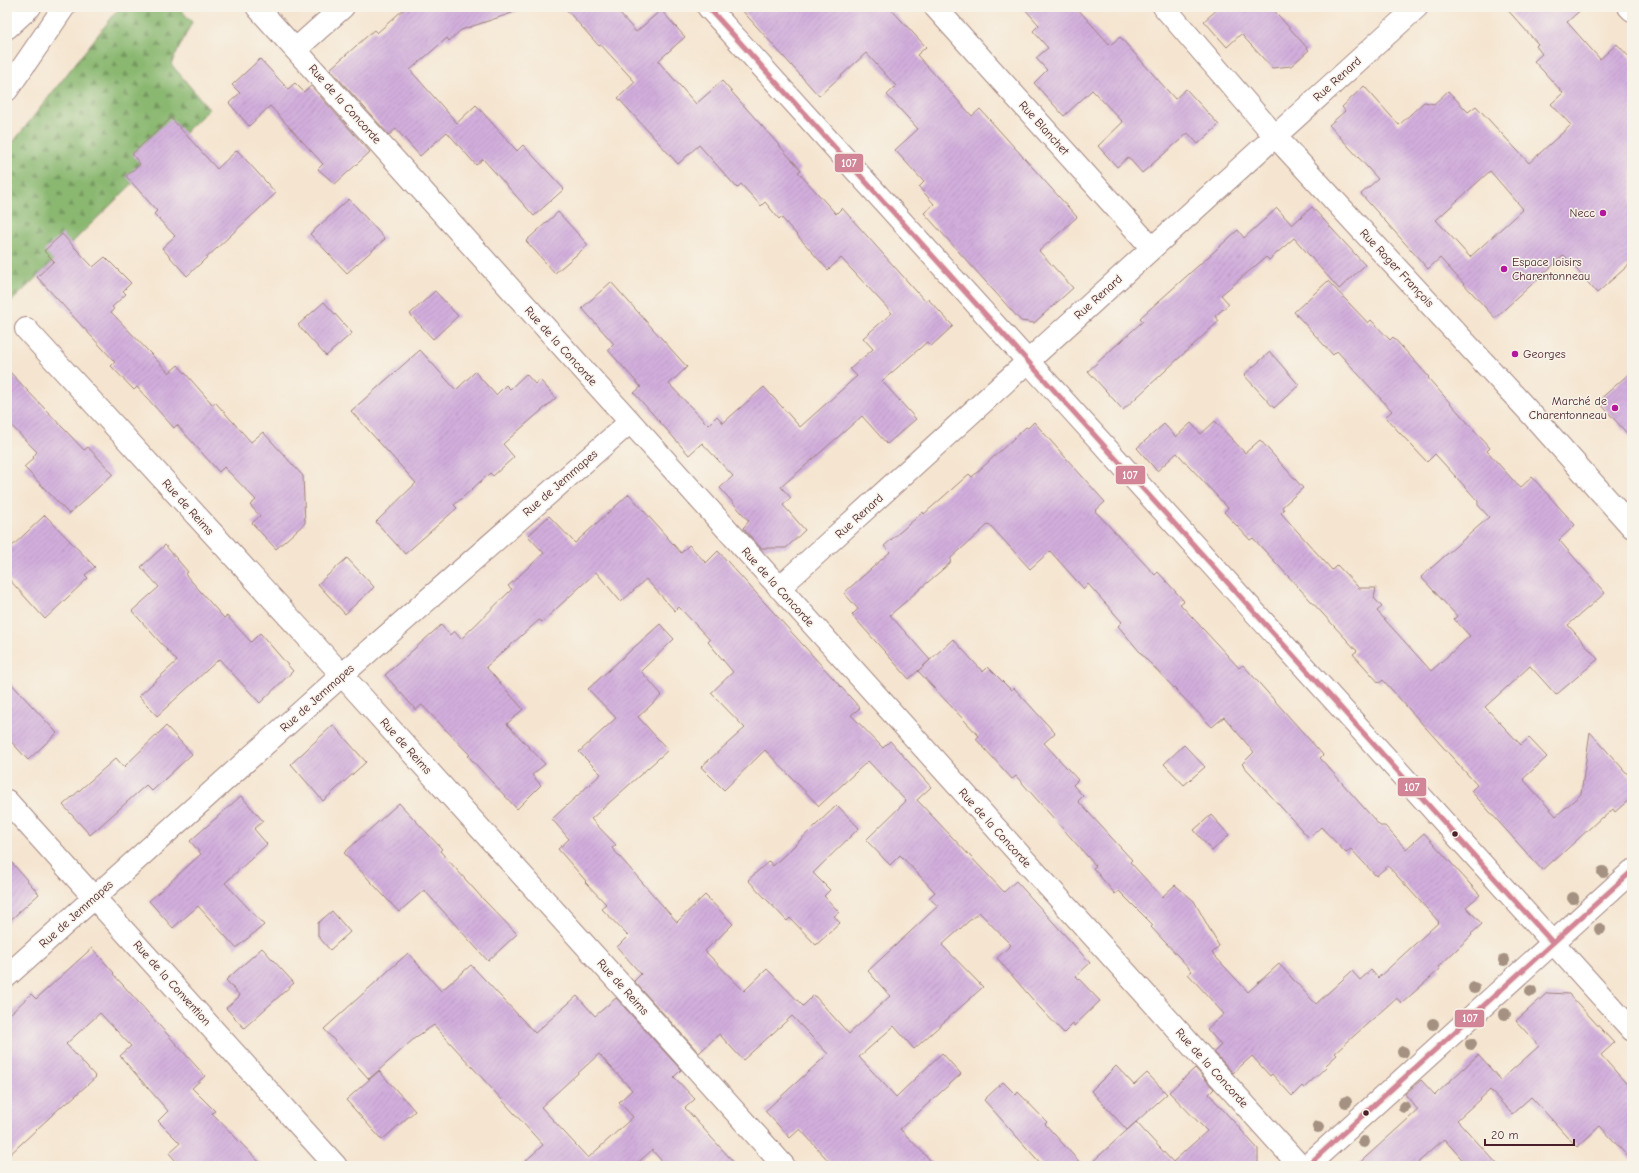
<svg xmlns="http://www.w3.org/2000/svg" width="1639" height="1173" viewBox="0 0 1639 1173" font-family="'Comic Neue',sans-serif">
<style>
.forest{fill:url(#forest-firs);stroke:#6a6c4e}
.building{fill:url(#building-hatch);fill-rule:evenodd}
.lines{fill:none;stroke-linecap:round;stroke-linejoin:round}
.minor-casing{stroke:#a0827e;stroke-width:24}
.highway-casing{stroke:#a0827e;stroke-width:24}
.minor{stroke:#fff;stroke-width:22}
.highway{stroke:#fff;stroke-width:22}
.bus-1-casing{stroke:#f7f3e8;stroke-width:8}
.bus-1{stroke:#d38598;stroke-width:5}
.tree{fill:#a59181}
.poi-dot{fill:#b5179e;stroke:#f7f3e8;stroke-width:1.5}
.bus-dot{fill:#4a1f2b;stroke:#f7f3e8;stroke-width:1.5}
.labels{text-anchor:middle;stroke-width:3;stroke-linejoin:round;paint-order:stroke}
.street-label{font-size:12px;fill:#4a1f2b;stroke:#f7f3e8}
.poi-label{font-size:12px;fill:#4a1f2b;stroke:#f7f3e8;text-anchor:end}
.line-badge{stroke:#f7f3e8;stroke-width:1.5}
.badge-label{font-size:11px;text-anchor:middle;font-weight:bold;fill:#fff}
</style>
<defs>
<pattern id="forest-firs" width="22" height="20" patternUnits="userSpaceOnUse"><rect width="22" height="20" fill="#8ab871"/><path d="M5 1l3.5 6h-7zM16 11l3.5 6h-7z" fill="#73955d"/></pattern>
<pattern id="building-hatch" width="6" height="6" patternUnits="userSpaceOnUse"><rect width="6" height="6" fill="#d1aedc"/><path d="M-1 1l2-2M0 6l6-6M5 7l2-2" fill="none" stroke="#b595bd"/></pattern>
</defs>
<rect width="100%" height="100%" fill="#f7f3e8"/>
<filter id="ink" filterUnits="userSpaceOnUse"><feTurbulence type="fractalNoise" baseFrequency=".025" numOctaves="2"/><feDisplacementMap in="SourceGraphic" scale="8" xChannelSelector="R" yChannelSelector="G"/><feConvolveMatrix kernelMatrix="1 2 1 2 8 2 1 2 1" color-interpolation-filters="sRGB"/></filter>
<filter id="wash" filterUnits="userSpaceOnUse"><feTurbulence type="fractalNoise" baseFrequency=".012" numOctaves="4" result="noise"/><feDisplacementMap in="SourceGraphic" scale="16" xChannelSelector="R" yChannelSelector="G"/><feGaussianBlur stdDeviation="0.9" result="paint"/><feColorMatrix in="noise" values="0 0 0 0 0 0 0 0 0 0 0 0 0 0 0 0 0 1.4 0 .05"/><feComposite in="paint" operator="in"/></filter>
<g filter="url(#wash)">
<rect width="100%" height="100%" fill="#f5e5d0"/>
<path class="forest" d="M120,7h58l14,15 -21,42 38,45 -202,197v-156z"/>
<g id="blocks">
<path class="building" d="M406,7h109v5l-54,18 -12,11 -2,-3 -37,32 47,53 19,-18 41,46 6,-6 41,44 -30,27 -51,-57 -7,6 -29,-33 -27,24 -24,-27 -7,6 -59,-66 44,-39 3,3z
M564,7h50l22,25 25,-22 24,27 -27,24 38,43 26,-23 79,89 -3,2 38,42 6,-6 83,93 3,-2 25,27 -22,20 -4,-4 -45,39 34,38 -29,25 -25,-28 -81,71 10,11 -8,7 22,25 -19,18h-25l-18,-20 6,-7 -29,-33 13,-12 -31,-33 -13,12 -30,-34 -25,-28 7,-6 -33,-37 6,-6 -32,-36 29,-26 76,85 -18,17 39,41 9,-9 6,7 41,-36 36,40 57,-51 -7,-7 23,-20 -10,-11 29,-25 -51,-55 -13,12 -47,-53 -2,2 -14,-17 -4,4 -20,-22 -4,4 -38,-43 -21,19 -60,-66 17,-16 -34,-37 -2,1z
M739,7h150l37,40 -9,8 55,61 8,-7 97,108 -38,34 34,37 -39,35 -13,-2 -97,-108 10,-9 -15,-17 5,-5 -29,-32 23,-21 -31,-34 9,-9 -30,-33 -47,43z
M1023,7h53l34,38 10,-8 55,62 11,-10 33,36 -21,19 -10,-11 -46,40 -14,-16 -11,10 -19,-21 25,-24 -31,-32 -28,26 -30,-33 13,-13 -11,-12 12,-10 -15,-17 6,-6z
M1217,7h54l38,43 -18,16 -19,2 -31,-34 -14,13 -23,-26 15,-13z
M1505,7h79l-17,15 33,37 17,-15 15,16v202l-35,31 -33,-38 -69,63 -55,-60 -12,11 -67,-75 17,-15 -49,-54 16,-14 -3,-4 22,-21 35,39 25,-23 10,2 14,-13 20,21 8,-6 53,57 42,-38 -20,-21 12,-11 -29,-32 8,-7 -6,-8 2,-2zM1490,171l33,38 -53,48 -34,-37z
M260,59l28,30 7,-6 9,9 7,-6 59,66 -35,32 -17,-15 5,-5 -53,-58 -21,20 -20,-23 11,-10 -8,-8z
M171,118l46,51 20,-19 39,43 -89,83 -25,-28 13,-12 -21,-22 3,-3 -31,-35 14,-12 -8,-10z
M349,199l36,40 -38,34 -37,-39z
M1312,207l53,58 -26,24 -45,-51 -25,22 -3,-3 -45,38 8,9 -14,12 4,5 -96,89 -35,-39 55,-50 -3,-3 98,-88 6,8 33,-30 15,17z
M558,212l30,33 -33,28 -29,-32z
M62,234l31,33 12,-10 26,26 -8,8 3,3 -14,13 2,2 -3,3 58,61 9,-8 35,40 2,-3 36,40 12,-10 40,44 2,47 -29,26 -24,-26 8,-7 -10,-11 6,-5 -32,-33 -5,5 -42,-47 -3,3 -37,-41 -3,3 -23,-24 4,-4 -78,-85 17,-16 -10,-10z
M1328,281l40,42 3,-3 19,20 3,-3 36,40 -1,1 62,70 -3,3 33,37 12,-11 43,48 -16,15 46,53 -37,32 30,34 -42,36 -26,-29 -45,41 36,38 8,-7 18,19 -24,22 33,37 25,-22 9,-62 42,47v18l-17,15 -2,-3 -10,9 -1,-1 -48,44 -1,-1 -11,10 -71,-79 6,-6 -94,-105 -4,3 -26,-29 4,-3 -104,-113 -3,2 -26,-28 4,-4 -51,-55 -20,18 -20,-23 27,-24 12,13 15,-14 10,11 14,-13 30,32 15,-13 43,48 -21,19 2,3 -3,3 51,57 5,-5 22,23h17l-2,10 8,9 -5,4 54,60 39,-35 -16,-17 3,-3 -36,-39 68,-60 -11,-12v-4l-43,-47 -8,8 -42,-45 7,-6 -55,-60 -4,4 -39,-43z
M435,291l23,25 -25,23 -23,-25z
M324,302l28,31 -26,23 -28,-31z
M420,350l36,40 19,-18 21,23 10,-10 4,4 16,-15 9,10 5,-4 16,18 -53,46 11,13 -21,19 -3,-3 -36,32 3,3 -52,46 -29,-32 40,-39 -65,-72z
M1270,352l29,33 -25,23 -30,-33z
M7,369l77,81 4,-3 25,27 -44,40 -45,-47 10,-9 -1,-1 4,-5 -30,-31z
M1632,371v68l-34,-38z
M1034,422l71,80 -10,9 60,64 3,-3 26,29 -4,3 59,64 4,-3 80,90 -3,3 60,68h5l21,23 18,-16 56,62 -14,12 16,17 -11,10 1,1 -34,32 2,2 -38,34 -6,-5 -61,55 2,2 -11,10 1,1 -23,22 -2,-2 -10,10 -20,-22 -2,2 -18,-20 -19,17 -19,-21 7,-7 -14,-16 17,-15 -36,-40 4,-3 -41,-44 2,-2 -34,-34 -4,3 -22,-26 3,-2 -80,-90 -4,3 -36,-40 3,-3 -61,-65 35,-32 30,33 5,-5 23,23 3,-2 41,45 -11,10 34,37 -5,5 10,11 -5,5 54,59 -2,2 32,35 13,-12 19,16 25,45 -7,7 36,39 31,-28 37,40 36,-33 8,9 11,-10 7,8 61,-56 -51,-56 -12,10 -25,-27 -5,4 -25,-26 -12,11 -67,-74 12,-12 -30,-35 -12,10 -67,-69 -27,-32 4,-4 -34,-38 -4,5 -34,-38 -20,18 -41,-45 -38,34 -1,5 -60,52 40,45 -21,19 -57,-64 6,-6 -14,-16 46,-41 -6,-6 39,-34 1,2 45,-40 3,3 54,-50 2,1z
M629,494l52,59 8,-8 17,18 12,-12 142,157 -9,7 32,33 7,-7 41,46 -14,13 87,92 12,-11 74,82 -14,13 24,25 -26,25 -1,-2 -9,9 -24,-25 -43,-50 14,-13 -32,-33 -37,33 41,42 -69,62 -20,-23 -35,31 37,40 46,-44 19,21 -61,55 36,37h-103l-33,-37 -10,9 -25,-27 63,-57 -36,-38 -49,44 -24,-26 -20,19 -65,-72 7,-7 -24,-27 11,-11 -27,-28 5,-4 -21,-22 1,-1 -28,-32 11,-10 -17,-20 49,-45 -22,-22 37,-34 -28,-29 72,-65 14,15 -33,32 21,24 -24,22 30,33 -77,69 25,26 -4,3 65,74 28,-27 28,29 -28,27 39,40 23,-22 36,37 11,-11 35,39 41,-38 -22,-25 70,-65 -9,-8 6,-6 -35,-37 -10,10 -24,-25 40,-39 -38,-40 -49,45 -54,-56 -41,40 -23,-23 44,-39 -34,-35 22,-21 -25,-30 2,-2 -31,-33 -4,4 -29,-32 -25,23 -25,-30 -54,50 -3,-2 -53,47 37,42 -16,15 38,40 -13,11 9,10 -24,24 -49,-53 2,-1 -48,-50 -6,5 -31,-35 56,-50 9,10 4,-4 7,8 51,-50 -4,-3 36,-33 -16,-17 21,-20 26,27z
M45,515l50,52 -10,8 3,3 -43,41 -38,-42v-26z
M165,545l23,27 -3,2 39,44 3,-2 24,26 9,-9 33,38 -33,32 -41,-44 -62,57 -18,-20 38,-35 -45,-50 27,-24 -18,-20z
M347,558l27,29 -29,27 -27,-30z
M7,679l50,54 -29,27 -21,-23z
M333,725l33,37 -43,39 -32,-37z
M166,726l26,28 -40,37 -6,-6 -56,50 -27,-30 53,-47 8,9z
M1184,745l21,22 -21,18 -20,-21z
M241,796l22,25 -9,8 13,15 -42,39 39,42 -28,23 -38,-42 -25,22 -24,-27 52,-47 -11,-13z
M399,803l43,46 -2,2 43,48 34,35 -29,27 -64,-71 -25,22 -55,-59z
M837,805l22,23 -46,45 17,17 -6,6 15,16 -5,4 6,7 -24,22 -26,-27 -3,3 -39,-41 21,-19 4,5z
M1211,815l18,20 -17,16 -18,-21z
M7,857l32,37 -32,29z
M332,911l18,21 -20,18 -12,-14v-13z
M92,948l22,25 -1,1 92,102 -13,12 23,23 -3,2 51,53h-83l-11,-13 11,-10 -22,-22 10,-10 -48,-55 11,-10 -31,-33 -34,31 30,33 -30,27 -1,-1 -58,54v-140l24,-23 5,5z
M262,948l32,35 -50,45 -18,-20 14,-12 -14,-16z
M408,953l33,38 30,-26 64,68 42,-37 18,20 21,-18 65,72 -7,7 21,22 -10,9 52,58h-71l-14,-16 -18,16h-114l23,-21 -109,-120 -18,12 -47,42 -45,-50zM599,1054l33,36 -13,12 14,15 -45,41 -47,-51z
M1547,993l22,1 45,49 -13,12 31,35v71l-32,-35 -23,21 -46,-50 -19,17 -22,-24 -33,30 42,46h-31l-24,-27 -30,27h-58l62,-56 -13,-16 16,-14 14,15 43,-40 23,25 38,-34 -23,-25z
M1116,1066l18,19 13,-12 20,21 -40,36 -36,-39z
M1195,1068l19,21 -5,5 49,55v17h-170l48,-44 37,40 34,-31 -38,-39z
M379,1071l36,40 -33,29 -36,-40z
M1003,1082l13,13 2,-3 29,30 -2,2 38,42h-40l-59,-66z"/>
</g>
</g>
<g filter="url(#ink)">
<use href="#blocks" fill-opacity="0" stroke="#a0827e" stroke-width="1"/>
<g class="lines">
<g class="minor-casing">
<path id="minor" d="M257,7l1043,1159
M708,7l924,1023
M935,7l217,241
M1164,7l111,129 258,280 99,111
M1629,7l3,3
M296,49l47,-42
M26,329l316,346 442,491
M779,588l638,-581
M7,801l329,365
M7,976l335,-301 288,-253
M1307,1166l325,-295"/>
</g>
<g class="highway-casing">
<path id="highway" d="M7,28l23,-21
M7,90l57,-83"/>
</g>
<use href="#minor" class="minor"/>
<use href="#highway" class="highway"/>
<g class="bus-1-casing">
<path id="bus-1" d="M708,7l845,936
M1307,1166l325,-295"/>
</g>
<use href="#bus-1" class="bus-1"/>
</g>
<g class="tree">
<circle cx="1603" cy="872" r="6"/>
<circle cx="1573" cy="898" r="6"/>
<circle cx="1600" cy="929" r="6"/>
<circle cx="1504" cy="960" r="6"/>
<circle cx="1474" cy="988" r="6"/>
<circle cx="1531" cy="991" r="6"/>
<circle cx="1505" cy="1014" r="6"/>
<circle cx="1433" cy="1024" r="6"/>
<circle cx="1471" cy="1044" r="6"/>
<circle cx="1403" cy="1052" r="6"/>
<circle cx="1346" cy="1102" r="6"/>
<circle cx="1404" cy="1107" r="6"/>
<circle cx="1318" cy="1127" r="6"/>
<circle cx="1364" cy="1142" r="6"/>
</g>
</g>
<g class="poi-dot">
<circle cx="1603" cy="213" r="4"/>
<circle cx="1504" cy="269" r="4"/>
<circle cx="1515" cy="354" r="4"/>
<circle cx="1615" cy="408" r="4"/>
</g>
<g class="bus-dot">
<circle cx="1455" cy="834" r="3.5"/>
<circle cx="1366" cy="1113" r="3.5"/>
</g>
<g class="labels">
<g class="street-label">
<text transform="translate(1337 79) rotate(-42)" y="4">Rue Renard</text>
<text transform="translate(345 104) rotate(48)" y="4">Rue de la Concorde</text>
<text transform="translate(1044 128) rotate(48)" y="4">Rue Blanchet</text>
<text transform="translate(1397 268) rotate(47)" y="4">Rue Roger François</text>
<text transform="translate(1098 297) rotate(-42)" y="4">Rue Renard</text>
<text transform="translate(561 346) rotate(48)" y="4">Rue de la Concorde</text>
<text transform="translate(560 483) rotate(-41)" y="4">Rue de Jemmapes</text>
<text transform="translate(188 507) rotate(48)" y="4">Rue de Reims</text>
<text transform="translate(859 516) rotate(-42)" y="4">Rue Renard</text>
<text transform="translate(778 587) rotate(48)" y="4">Rue de la Concorde</text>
<text transform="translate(317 698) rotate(-42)" y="4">Rue de Jemmapes</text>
<text transform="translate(406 746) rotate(48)" y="4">Rue de Reims</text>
<text transform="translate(995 828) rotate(48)" y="4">Rue de la Concorde</text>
<text transform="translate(76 914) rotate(-42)" y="4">Rue de Jemmapes</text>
<text transform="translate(172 983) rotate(48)" y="4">Rue de la Convention</text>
<text transform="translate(623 987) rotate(48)" y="4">Rue de Reims</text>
<text transform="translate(1212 1068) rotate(48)" y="4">Rue de la Concorde</text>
</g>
<g class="poi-label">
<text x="1595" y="217">Necc</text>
<text x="1512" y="266" text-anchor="start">Espace loisirs<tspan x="1512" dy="14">Charentonneau</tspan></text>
<text x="1523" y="358" text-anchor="start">Georges</text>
<text x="1607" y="405">Marché de<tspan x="1607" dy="14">Charentonneau</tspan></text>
</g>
</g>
<g class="line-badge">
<rect x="834" y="153" width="30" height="20" rx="4" fill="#d38598"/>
<rect x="1115" y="465" width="31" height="20" rx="4" fill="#d38598"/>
<rect x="1397" y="777" width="30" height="20" rx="4" fill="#d38598"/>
<rect x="1454" y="1009" width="31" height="19" rx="4" fill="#d38598"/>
</g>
<g class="badge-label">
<text x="849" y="167">107</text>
<text x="1130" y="479">107</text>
<text x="1412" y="791">107</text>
<text x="1470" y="1022">107</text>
</g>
<rect width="1639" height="1173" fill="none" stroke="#f7f3e8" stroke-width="24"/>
<path d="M1485 1139v6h89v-6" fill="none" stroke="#4a1f2b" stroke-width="2"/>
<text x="1491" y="1139" font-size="12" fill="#4a1f2b" stroke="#f7f3e8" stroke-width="3" paint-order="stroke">20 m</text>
</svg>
